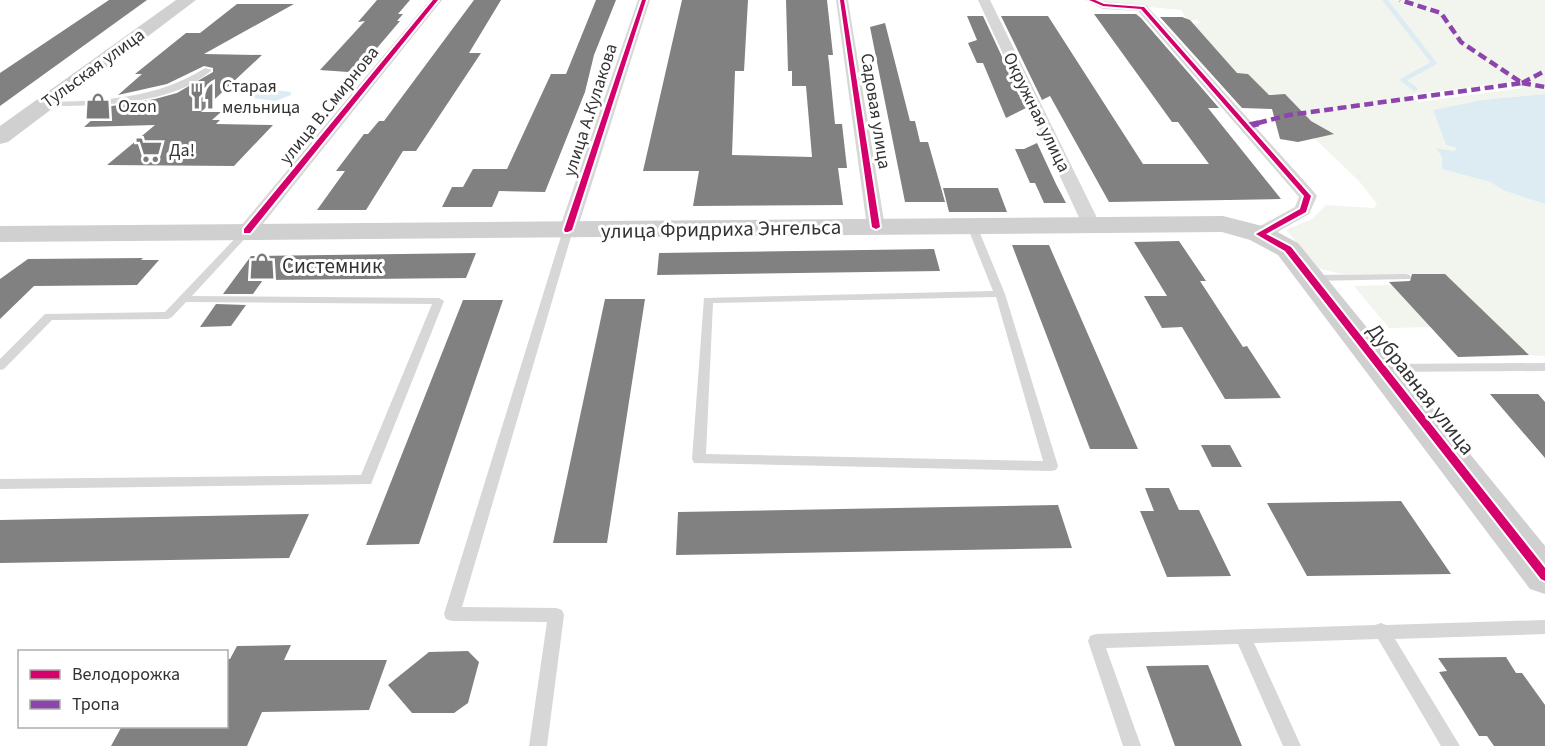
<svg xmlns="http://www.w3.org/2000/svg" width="1545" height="746" viewBox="0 0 1545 746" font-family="'Source Sans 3',sans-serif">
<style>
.green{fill:#f1f5ed;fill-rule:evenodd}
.water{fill:#ddebf3}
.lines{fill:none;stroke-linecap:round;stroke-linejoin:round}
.stream{stroke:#ddebf3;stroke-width:4.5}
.building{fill:#818181}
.lane{fill:#d7d7d7;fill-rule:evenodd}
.street{fill:#d7d7d7;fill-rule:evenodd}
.secondary{fill:#d0d0d0;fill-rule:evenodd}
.quiet-far1{stroke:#8e44ad;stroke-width:4.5;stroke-dasharray:9 4.5;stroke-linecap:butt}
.quiet{stroke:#8e44ad;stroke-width:6;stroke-dasharray:12 6;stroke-linecap:butt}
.cycleway-casing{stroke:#fff;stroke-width:4}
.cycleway{fill:#d6006c;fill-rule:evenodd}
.labels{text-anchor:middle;stroke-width:6;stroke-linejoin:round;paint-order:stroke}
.far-street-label{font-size:18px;fill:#333;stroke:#fff}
.far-poi-label{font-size:18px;fill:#333;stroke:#fff;text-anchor:start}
.street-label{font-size:21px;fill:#333;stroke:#fff}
.poi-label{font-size:21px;fill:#333;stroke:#fff;text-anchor:start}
</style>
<rect width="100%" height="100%" fill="#fff"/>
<path class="green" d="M1098,0h447v94l-63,6 -49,10 13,35 11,3 -3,3 -18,-3 6,11v10l48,13 15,9 40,13v152l-16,-1 -84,-81h-103l-22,-5 -34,-39 26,-11 14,-14 48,3 3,-4 -18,-23 -45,-43 19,-5 -26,-14 -22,-25h-25l-2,-10 -10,-10 -11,-1 -46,-49 10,-1 -4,-3h-10l-6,-10 -74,-7zM1511,82l12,6 -104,14 -11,-7z
M1393,285l38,42 -42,1 -35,-42z"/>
<path class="water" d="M268,89l23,3v3l-15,6 -25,-3 1,-3z
M1545,94v110l-40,-13 -15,-9 -48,-13v-11l-6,-10 18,3 3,-3 -11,-3 -13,-35 49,-10z"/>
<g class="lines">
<path class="stream" d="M1385,0l49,63 -31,17 12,9"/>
</g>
<path class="building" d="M109,0h38l-147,106v-33z
M377,0h33l-12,14h5l-6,7h3l-34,40 -5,-1 -13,12 -28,-2 45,-49 -7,1z
M474,0h27l-32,53h12l-65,98h-13l-37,59h-49l28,-39h-9l28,-37h4l11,-13h5z
M596,0h20l-22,55 -9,37 -40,100 -46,-1 -7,16h-50l10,-20h11l10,-18h34l44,-95h15z
M682,0h66l-4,71h-9l-3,84 80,2 -6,-71h-14v-15h-4l-2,-71h41l6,55h-5l1,8 6,61h7l5,44h-9l5,37 -150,1 6,-35h-56z
M237,4h57l-90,50 58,1 -61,57h20l-9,8h8l-4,4 57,1 -39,41 -127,-1 48,-40 -71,2 22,-20 49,-8 22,-6 36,-21v-4l-9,-2 -37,18 -49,11 24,-21h-7l51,-41h14z
M1094,14h42l5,4 78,90h-11l73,91 -172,3 -59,-106 -8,4 -41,-84h47l95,148h66l-31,-42h-6z
M967,16h16l43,92 -20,10 -23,-55h-6l-9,-20 9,-3z
M1160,17h22l8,3 47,53 11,1 21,21 16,-1 26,27 23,13 -36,8 -18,-3 -8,-30 -30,-1z
M885,23l25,98h5l5,21h8l17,60h-40l-35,-175z
M1037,143l19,41 10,19h-22l-9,-20h-5l-15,-34h9z
M943,188h55l9,24h-58z
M1179,241l27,40h-6l43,66 4,-1 34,52 -56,1 -43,-72 -20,1 -18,-32h23l-33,-54z
M1012,245h37l89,204h-48z
M934,249l6,22 -283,4 2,-22z
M476,253l-10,25 -203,2 -10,14h-30l28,-38z
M143,258l-2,2h18l-22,25 -103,1 -34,33v-40l28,-20z
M1412,274h33l84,81 -71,2 -69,-75 21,-1z
M605,299h40l-38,244h-54z
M463,300h40l-84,244 -53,1z
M216,304l30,1 -15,21 -31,1z
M1490,394h48l7,8v56z
M1201,445h29l12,22h-30z
M1145,488h24l10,22h20l32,66 -64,1 -27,-66h14z
M1401,501l50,73 -144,2 -40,-73z
M1058,505l14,43 -396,7 2,-43z
M309,514l-20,44 -289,5v-43z
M291,645l-7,15h103l-18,50 -107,2 -15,34h-136l11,-20h104v-67h4l7,-13z
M468,651l11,11 -11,41 -14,10h-42l-24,-28 41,-33z
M1506,657l10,16h6l23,32v41h-51l-7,-10h-8l-40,-64 8,-1 -9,-13z
M1208,665l34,81h-67l-29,-80z"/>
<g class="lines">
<path class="lane" d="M205,68l7,2c-40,36 -116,36 -167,36l-4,-2 4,-2c56,-1 112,-3 160,-34z
M972,223l5,3 28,68 53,172 -2,4 -5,1 -357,-8 -2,-4 12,-161 289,-7 -26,-65zM996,297l47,164 -337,-7 7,-151z
M568,227l5,3 -111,377 94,1 6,2 2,5 -17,131h-18l18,-124 -95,-1 -6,-2 -2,-5 119,-384z
M247,228l5,3 -2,2 -58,63 247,2 5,3 -73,183 -371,5v-10l361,-4 71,-171 -246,-2 -14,15 -4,2 -116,1 -48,49 -4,1v-11l45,-45 120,-2 79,-83z
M1406,274l4,1 1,2 -1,2 -98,2 -5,-3 5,-3z
M1545,363v8l-161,1 -6,-4 6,-4z
M1545,620v14l-150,5 65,107h-19l-63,-107 -124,4 47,103h-18l-45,-102 -132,4 35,98h-18l-35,-105 2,-5 6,-2 279,-9 6,-2 5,2z"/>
<path class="street" d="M430,0h12l-188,235h-14l-2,-4 2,-4z
M638,0h12l-73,230 -9,6 -7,-2 -2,-4z
M836,0h12l37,227 -9,6 -9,-6z
M978,0h12l110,224 -3,4h-12l-3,-4z
M1085,0l61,5 168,187 3,4 -8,18 -42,24h-14l-2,-4 2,-4 42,-23 4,-10 -161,-186 -35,-2z"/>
<path class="secondary" d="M176,0h20l-188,142 -8,2v-18z
M1223,216l47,12 28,15 247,303v48l-15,-5 -252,-334 -28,-15 -28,-8 -1222,10v-16z"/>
<path class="quiet-far1" d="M1522,83l23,-12
M1522,83l23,4
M1258,123l31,-8 233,-32 -61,-41 -20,-29 -41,-13"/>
<path class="quiet" d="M1247,126l17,-4"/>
<g class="cycleway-casing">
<path id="cycleway" d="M433,0h5l-188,233h-6v-4z
M642,0h4l-74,230 -4,2h-3l-1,-2z
M840,0h4l36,227 -4,2 -4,-2z
M1089,0h6l9,4 40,3 166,188 1,1 -5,16 -40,22 25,13 254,321v13l-4,-2 -256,-328 -29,-17 44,-25 4,-13 -163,-187 -38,-3z"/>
</g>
<use href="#cycleway" class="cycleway"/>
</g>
<defs>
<g id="restaurant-bare" transform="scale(2.07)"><path d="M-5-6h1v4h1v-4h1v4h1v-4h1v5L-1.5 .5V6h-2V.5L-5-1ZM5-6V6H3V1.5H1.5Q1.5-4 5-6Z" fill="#7a7a7a" stroke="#fff" stroke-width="2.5" paint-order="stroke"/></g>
<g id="shop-bare" transform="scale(2.07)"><path d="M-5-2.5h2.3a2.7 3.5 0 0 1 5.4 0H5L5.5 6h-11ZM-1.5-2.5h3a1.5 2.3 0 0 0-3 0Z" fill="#7a7a7a" stroke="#fff" stroke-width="2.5" paint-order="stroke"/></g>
<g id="supermarket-bare" transform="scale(2.07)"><path d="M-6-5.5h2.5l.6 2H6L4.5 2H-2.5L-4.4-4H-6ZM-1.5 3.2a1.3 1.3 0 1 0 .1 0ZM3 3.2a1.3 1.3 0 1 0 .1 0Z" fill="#7a7a7a" stroke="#fff" stroke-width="2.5" paint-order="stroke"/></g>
</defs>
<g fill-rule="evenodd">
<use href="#restaurant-bare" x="202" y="96"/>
<use href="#shop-bare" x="98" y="106"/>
<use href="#supermarket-bare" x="149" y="150"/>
<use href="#shop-bare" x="262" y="266"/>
</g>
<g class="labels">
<g class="far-street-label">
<text transform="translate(93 68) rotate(-36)" y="6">Тульская улица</text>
<text transform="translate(329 105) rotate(-51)" y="6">улица В.Смирнова</text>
<text transform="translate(590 110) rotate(-72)" y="6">улица А.Кулакова</text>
<text transform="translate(876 111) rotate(81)" y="6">Садовая улица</text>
<text transform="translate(1037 112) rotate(64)" y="6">Окружная улица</text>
</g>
<g class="far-poi-label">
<text x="222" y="92">Старая<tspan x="222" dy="21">мельница</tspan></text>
<text x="118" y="112">Ozon</text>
<text x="169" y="156">Да!</text>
</g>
<g class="street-label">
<text transform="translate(721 229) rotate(-1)" y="7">улица Фридриха Энгельса</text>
<text transform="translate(1421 389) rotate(52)" y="7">Дубравная улица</text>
</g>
<g class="poi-label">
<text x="282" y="273">Системник</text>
</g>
</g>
<rect x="18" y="650" width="210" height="78" fill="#ffffff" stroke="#adadad" stroke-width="1.5"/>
<rect x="30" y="670" width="30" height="9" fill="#d6006c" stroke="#adadad" stroke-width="1.5"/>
<text x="72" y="680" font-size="18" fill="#333333">Велодорожка</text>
<rect x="30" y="700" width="30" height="9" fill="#8e44ad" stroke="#adadad" stroke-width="1.5"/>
<text x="72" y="710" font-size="18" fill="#333333">Тропа</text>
</svg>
